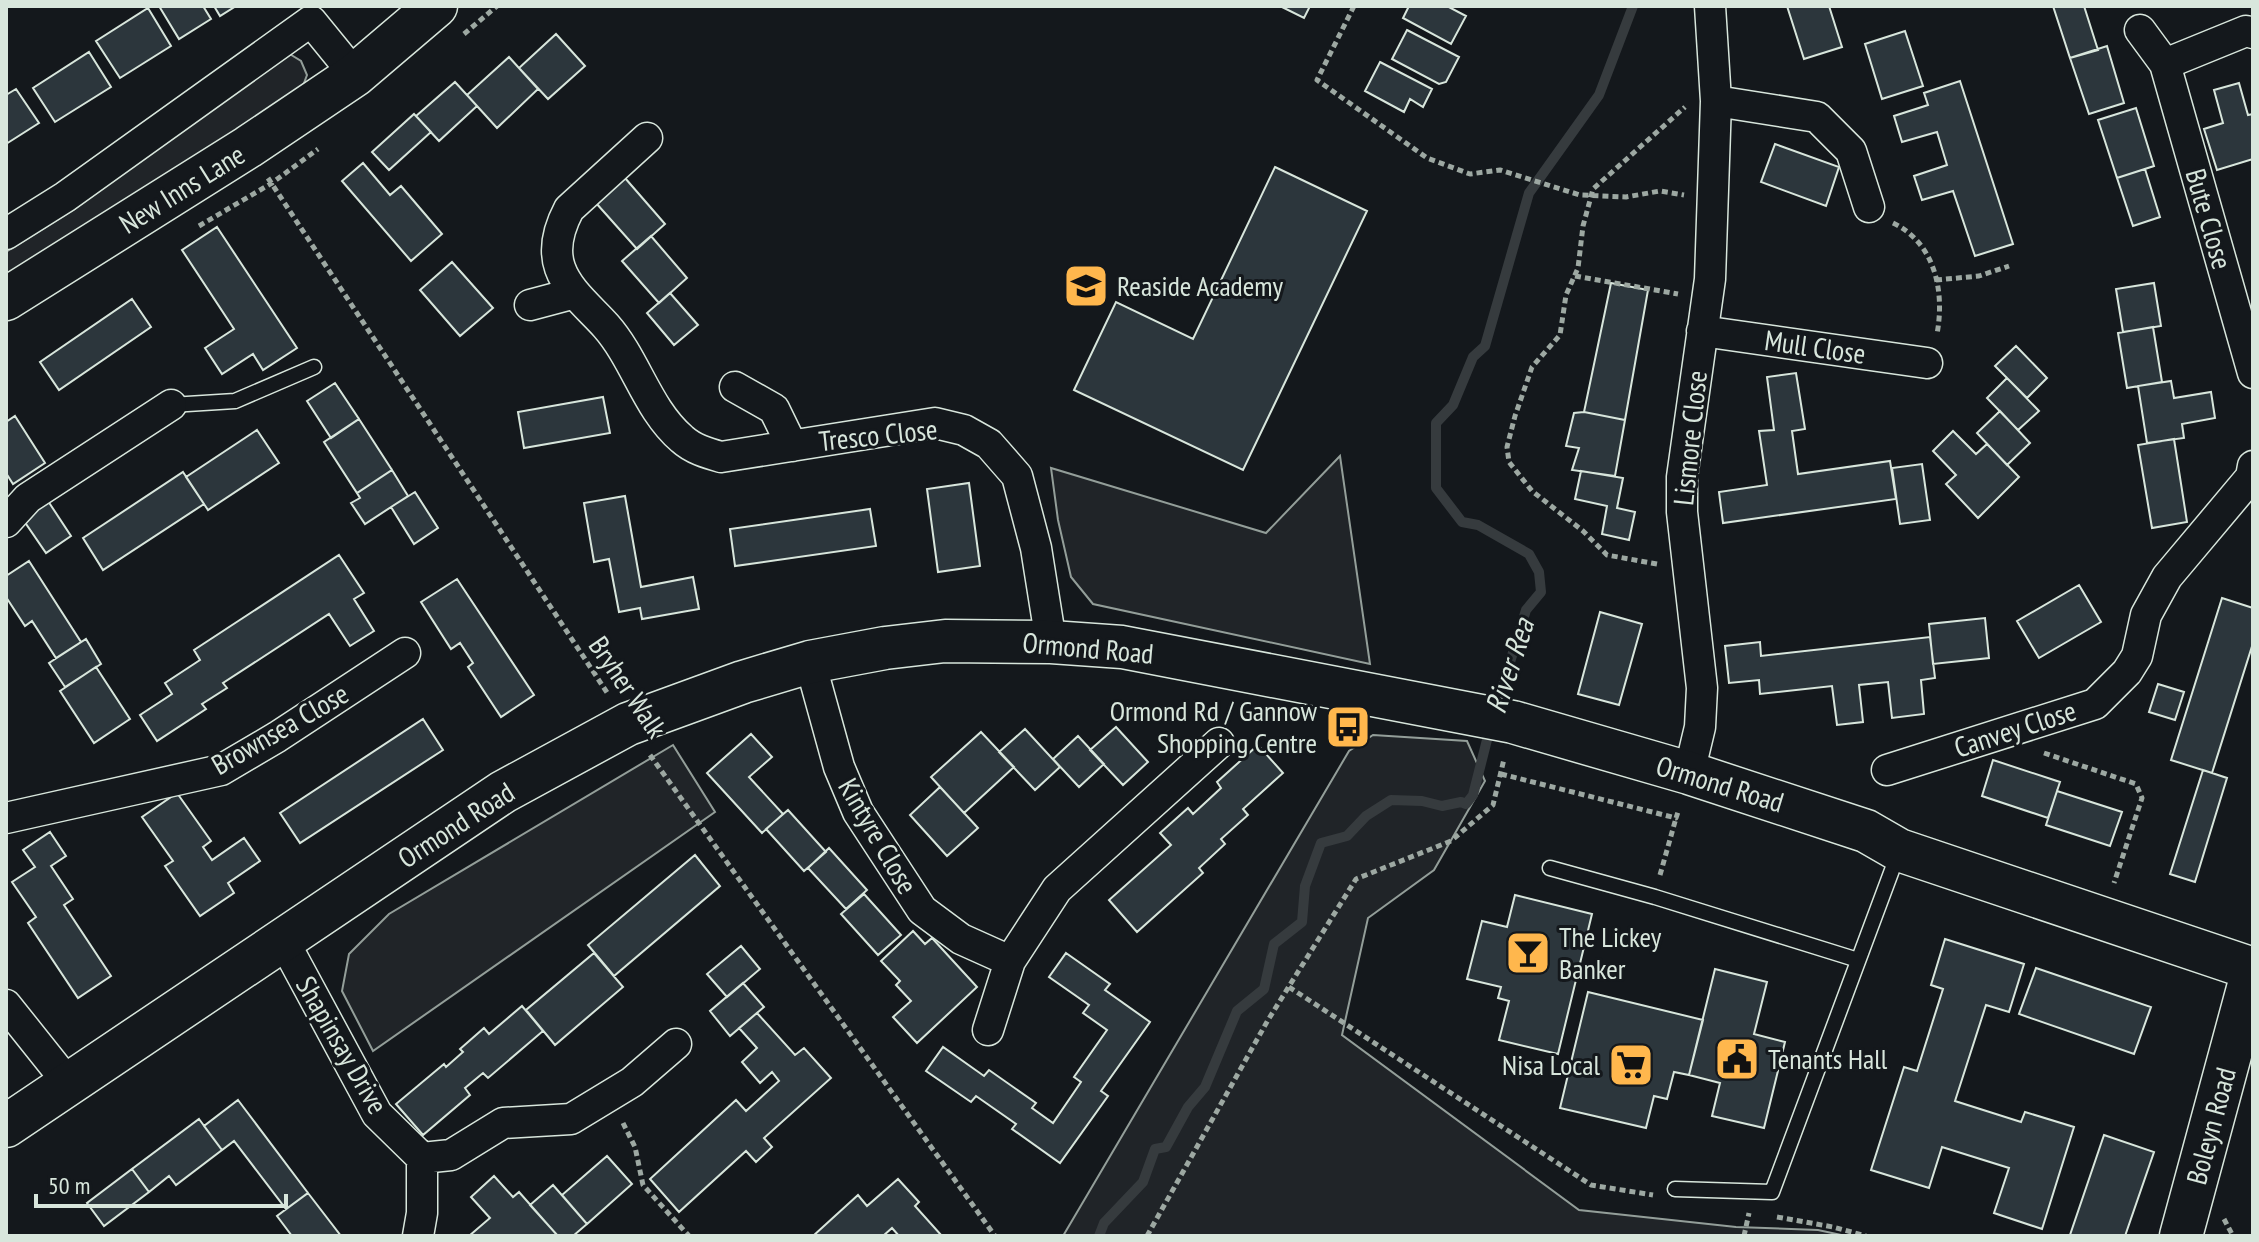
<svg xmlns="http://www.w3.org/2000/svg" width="2259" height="1242" viewBox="0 0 2259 1242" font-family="'PT Sans Narrow',sans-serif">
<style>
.green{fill:#202428;stroke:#939e99;stroke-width:2}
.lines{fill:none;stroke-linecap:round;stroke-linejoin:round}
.stream{stroke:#363b3e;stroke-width:10}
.building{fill:#2c363c;stroke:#d8e6dc;stroke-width:2}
.lane-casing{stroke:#d8e6dc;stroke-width:17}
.street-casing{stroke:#d8e6dc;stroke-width:33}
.secondary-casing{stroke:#d8e6dc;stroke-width:45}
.path{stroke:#9da8a2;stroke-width:5;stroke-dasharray:6 4;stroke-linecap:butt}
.lane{stroke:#14181c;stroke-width:14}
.street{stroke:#14181c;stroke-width:30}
.secondary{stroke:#14181c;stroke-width:42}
.labels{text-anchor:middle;stroke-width:6;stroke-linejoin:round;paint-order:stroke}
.street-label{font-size:28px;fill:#d8e6dc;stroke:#14181c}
.poi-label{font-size:28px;fill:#d8e6dc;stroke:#14181c;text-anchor:start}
.water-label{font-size:30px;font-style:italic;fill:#d8e6dc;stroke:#14181c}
</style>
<rect width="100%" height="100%" fill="#14181c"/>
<path class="green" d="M288,53l13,8 6,14 -6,16 -295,191v-30l67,-42z
M1340,456l30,208 -277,-60 -22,-27 -13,-57 -7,-52 215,65z
M1373,735l94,6 18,40 -51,89 -66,48 -26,117 237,175 157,17 82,3 28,6h-783l286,-485z
M673,745l42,67 -342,239 -31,-60 7,-37 40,-40z"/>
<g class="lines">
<path class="stream" d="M1496,708l30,-98 15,-18 -2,-20 -10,-18 -51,-29 -16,-3 -26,-34v-65l17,-18 20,-48 12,-11 44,-153 70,-98 34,-89
M1099,1236l5,-13 39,-41 12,-33 11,-2 22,-40 17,-20 32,-76 27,-22 10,-45 28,-22 3,-36 16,-43 26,-7 19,-20 25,-16 31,1 20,5 19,-4 5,2 7,-9 17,-67"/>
</g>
<path class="building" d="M159,6h44l8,13 -32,20z
M214,6h22l-16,10z
M1280,6h30l-6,12z
M1409,6h38l19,10 -15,28 -48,-26z
M1787,6h42l13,41 -38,12z
M2053,6h31l14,44 -28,8z
M148,8l23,38 -51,32 -24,-37z
M1407,30l52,27 -13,25 -7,2 -47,-25z
M1905,31l18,55 -41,13 -17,-55z
M556,34l29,32 -37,33 -29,-31z
M2107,46l17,57 -35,11 -19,-56z
M89,52l22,35 -56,35 -22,-34z
M509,57l29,32 -41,39 -30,-33z
M1380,62l52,27 -9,18 -13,-8 -6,13 -39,-21z
M1960,81l53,163 -38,12 -22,-65 -31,9 -8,-24 33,-11 -10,-33 -35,10 -8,-26 34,-11 -4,-12z
M455,82l22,24 -38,35 -23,-25z
M2239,83l9,32 5,-1v45l-36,11 -13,-41 19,-6 -9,-33z
M16,89l23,34 -33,21v-49z
M2136,108l18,58 -37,12 -19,-58z
M414,114l17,18 -42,38 -17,-18z
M1775,144l64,23 -13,39 -65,-24z
M363,163l27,32 11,-9 41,48 -31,27 -69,-80z
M1275,167l92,44 -124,259 -169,-80 42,-88 77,37z
M2145,169l15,48 -27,9 -16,-48z
M625,178l40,46 -28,25 -41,-46z
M217,227l80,121 -34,22 -10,-16 -31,20 -17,-26 29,-19 -52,-79z
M651,236l36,42 -28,25 -37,-42z
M452,262l41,46 -33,28 -40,-46z
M1611,283l37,7 -23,130 -41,-8z
M2154,283l7,43 -38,6 -7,-43z
M670,293l28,32 -24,20 -27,-32z
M132,299l19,28 -92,63 -19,-28z
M2153,327l9,55 -35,6 -9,-55z
M2016,346l31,32 -20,20 -32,-32z
M1796,373l9,56 -13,2 6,43 92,-13 6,38 -173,24 -4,-31 48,-7 -8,-54 15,-1 -7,-53z
M2007,378l32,33 -21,19 -31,-32z
M2171,381l3,17 37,-6 4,26 -33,6 2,14 -37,5 -9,-57z
M335,383l24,36 -28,19 -24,-37z
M603,397l7,36 -86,15 -6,-36z
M2000,411l30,32 -23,22 -30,-32z
M1584,412l41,8 -10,56 -43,-6 7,-22 -13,-2 8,-33z
M15,416l30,47 -32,21 -7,-11v-51z
M359,419l33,51 -35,23 -33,-51z
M257,430l22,33 -71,47 -22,-33z
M1953,431l23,23 11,-10 32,33 -41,41 -32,-34 10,-9 -23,-24z
M2174,439l13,83 -35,6 -14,-83z
M1922,464l8,56 -30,4 -8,-56z
M392,470l16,26 -43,28 -14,-21 9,-5 -3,-5z
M1581,471l42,7 -6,30 18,4 -6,28 -27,-6 5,-28 -32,-7z
M183,472l21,32 -101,66 -20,-32z
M969,483l11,83 -42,6 -11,-83z
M415,492l23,36 -24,16 -23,-37z
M625,496l16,91 52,-10 6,32 -57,10 -2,-11 -21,4 -10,-53 -15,3 -10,-59z
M48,501l23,35 -25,17 -24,-35z
M870,509l6,37 -141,20 -5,-37z
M339,555l25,38 -10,6 20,32 -24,15 -21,-32 -106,69 4,5 -25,16 4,5 -49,32 -17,-26 32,-21 -7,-11 35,-23 -6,-10z
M29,561l52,81 -25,16 -24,-37 -7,5 -19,-29v-21z
M457,579l77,116 -33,22 -33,-50 5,-4 -13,-20 -9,6 -30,-47z
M2079,585l22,37 -62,36 -22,-37z
M2222,598l31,10v35l-41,130 -41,-13z
M1600,612l42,12 -23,81 -41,-11z
M1985,618l4,40 -56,6 -4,-40z
M1930,637l5,41 -14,2 3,34 -32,4 -4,-36 -29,3 4,37 -26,3 -5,-39 -72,8 -1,-14 -30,3 -4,-37 35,-4 1,14z
M86,639l15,25 -36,23 -16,-24z
M96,667l34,52 -36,24 -34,-52z
M2158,684l26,8 -9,28 -26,-8z
M423,719l20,31 -143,93 -20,-30z
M1116,727l32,35 -25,23 -33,-35z
M1025,729l35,38 -25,23 -36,-38z
M981,732l33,35 -50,46 -33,-36z
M751,734l21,23 -23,20 34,37 -21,19 -55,-60z
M1078,736l26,28 -25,23 -26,-28z
M1258,745l25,28 -40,36 5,6 -27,24 4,5 -26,24 4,5 -66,59 -28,-32 62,-55 -11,-12 28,-25 5,6 28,-26 -4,-6z
M1993,760l67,22 -12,36 -66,-22z
M2203,770l24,8 -32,104 -25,-8z
M940,787l38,41 -31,28 -37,-41z
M2057,791l65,21 -12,34 -64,-21z
M177,793l34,48 -8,6 9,13 32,-22 16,23 -32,22 6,10 -34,23 -35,-50 8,-5 -31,-44z
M788,810l38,42 -22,19 -38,-42z
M50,832l16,24 -15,10 22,33 -9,6 47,71 -33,22 -50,-75 8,-6 -24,-35 23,-15 -12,-17z
M829,848l38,42 -21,19 -38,-41z
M695,855l25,31 -106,90 -26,-31z
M864,894l37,41 -23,20 -37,-41z
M1515,895l77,19 -34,140 -59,-14 10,-39 -11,-3 3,-11 -34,-8 15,-58 25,6z
M913,931l12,13 7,-6 45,49 -60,56 -24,-26 18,-16 -15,-16 4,-4 -19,-20z
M1945,939l79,25 -15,48 -23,-7 -31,96 66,21 4,-10 49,15 -32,102 -48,-16 15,-45 -67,-21 -13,41 -58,-18 33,-103 13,4 26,-82 -12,-4z
M741,946l19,23 -33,28 -20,-23z
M594,953l29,34 -68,58 -29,-35z
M1066,953l44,31 -5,6 45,32 -49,69 7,5 -48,67 -48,-34 4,-5 -40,-28 -5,6 -45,-31 17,-24 41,29 5,-6 47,33 -4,5 21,15 28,-41 -7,-5 33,-47 -24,-17 6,-8 -40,-28z
M2036,968l115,39 -17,47 -115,-40z
M1715,969l52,13 -13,52 31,8 -21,86 -52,-12 8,-33 -31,-8z
M743,983l21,24 -34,29 -20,-25z
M1588,992l115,28 -14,55 -15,-3 -7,27 -13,-3 -8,32 -86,-20z
M522,1006l21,25 -55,47 -5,-5 -18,15 5,7 -47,40 -27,-31 48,-40 2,3 17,-15 -3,-3 24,-21 5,6z
M757,1013l38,42 9,-7 27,30 -67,60 8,9 -16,15 -10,-11 -67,61 -29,-33 86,-79 10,11 33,-30 -7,-9 -12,11 -18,-21 15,-14 -18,-20z
M238,1100l70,93 -22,16 -52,-68 -12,9 -18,-24z
M199,1119l23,31 -46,35 -7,-9 -20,16 -17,-23z
M2104,1135l50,17 -29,84h-53l-2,-1z
M607,1156l25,28 -45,40 -25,-29z
M132,1169l17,23 -45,34 -17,-23z
M494,1176l19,21 6,-5 38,43 -88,1 21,-18 -19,-21z
M898,1179l21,23 -4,4 27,30h-43l-7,-8 -9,8h-70l45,-41 9,11z
M553,1185l34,39 -14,12h-15l-28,-31z
M308,1193l33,43h-49l-15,-20z"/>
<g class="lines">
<g class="lane-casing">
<path id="lane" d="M171,405l64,-4 79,-34
M1550,868l105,29 203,63
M1675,1189l97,3 126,-338"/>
</g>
<g class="street-casing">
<path id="street" d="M2140,30l25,34
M2253,33l-7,-2 -81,33 88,309
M1716,101l101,16 34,34 18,56
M647,138l-78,71c-9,17 -16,39 -9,59 8,23 30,40 46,58 30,34 41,83 76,113 11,10 25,14 39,18l214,-34 29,7 25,14 28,32 19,72 15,94
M6,234l59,-37 246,-176 44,54
M530,305l45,-12
M1702,331l225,32
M735,387l39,22 18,37
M6,522l22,-24 143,-93
M810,662l29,105 19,45 64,98 39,29 49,22
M1887,770l208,-66 32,-32 10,-16 9,-41 21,-38 84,-100 2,-11
M1689,773l11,-46 2,-39 -20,-176v-35l28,-198 6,-178 -6,-95
M6,818l215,-48 56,-33 128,-84
M283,940l94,174 45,44v55l-4,23
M6,1005l63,79
M988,1030l22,-69 47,-72 162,-146
M422,1158l29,-3 52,-32 68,-4 61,-37 44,-38"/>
</g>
<g class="secondary-casing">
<path id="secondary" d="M6,299l242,-152 107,-72 81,-69
M6,1126l497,-334 125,-68 115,-42 67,-20 75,-14 60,-7 106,1 71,5 391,75 176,51 177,58 33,19 354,119
M2181,1236l72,-266"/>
</g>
<path class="path" d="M1354,6l-37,74 110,78 43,16 30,-4 80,25 46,2 34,-6 24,4
M464,34l33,-28
M268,178l340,516
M1893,223c42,20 52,68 44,111
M199,226l73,-43 46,-34
M1575,276l103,18
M1936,280l43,-4 30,-10
M1657,564l-50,-9 -24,-24 -51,-40 -23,-29 -2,-15 8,-31 17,-49 28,-32 6,-40 12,-27 5,-42 10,-37 92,-82
M2044,753l92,31 6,14 -28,85
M650,755l345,481
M1501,774l175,44 3,-9
M1660,875l16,-57
M1289,987l302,198 62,10
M623,1123l12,24 8,38 46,51
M1777,1217l56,10 33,9
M2224,1219l9,17
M1147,1236l121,-216 88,-141 95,-38 42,-36 11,-46
M1744,1236l5,-23"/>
<use href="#lane" class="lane"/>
<use href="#street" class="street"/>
<use href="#secondary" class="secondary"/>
</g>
<defs>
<g id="school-square" transform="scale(2.3)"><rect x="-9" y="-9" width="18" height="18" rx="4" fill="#ffb74d" stroke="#14181c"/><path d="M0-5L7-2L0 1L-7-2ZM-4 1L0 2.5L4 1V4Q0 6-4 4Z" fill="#111"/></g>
<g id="bus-square" transform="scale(2.3)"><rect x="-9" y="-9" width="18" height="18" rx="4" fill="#ffb74d" stroke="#14181c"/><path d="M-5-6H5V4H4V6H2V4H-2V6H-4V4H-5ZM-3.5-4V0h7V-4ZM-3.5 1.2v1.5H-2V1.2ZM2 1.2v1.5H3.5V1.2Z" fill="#111"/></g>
<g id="bar-square" transform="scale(2.3)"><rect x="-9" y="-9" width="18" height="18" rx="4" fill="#ffb74d" stroke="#14181c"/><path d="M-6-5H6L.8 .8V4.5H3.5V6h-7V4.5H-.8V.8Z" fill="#111"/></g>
<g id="civic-square" transform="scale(2.3)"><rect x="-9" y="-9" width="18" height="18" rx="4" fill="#ffb74d" stroke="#14181c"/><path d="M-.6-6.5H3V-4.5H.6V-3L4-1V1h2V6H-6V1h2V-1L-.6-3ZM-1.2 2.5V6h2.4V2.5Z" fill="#111"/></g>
<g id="supermarket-square" transform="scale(2.3)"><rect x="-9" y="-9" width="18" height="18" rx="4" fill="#ffb74d" stroke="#14181c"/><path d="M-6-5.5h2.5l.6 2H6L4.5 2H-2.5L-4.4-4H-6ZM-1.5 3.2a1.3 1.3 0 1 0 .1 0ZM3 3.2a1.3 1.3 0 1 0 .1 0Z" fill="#111"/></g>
</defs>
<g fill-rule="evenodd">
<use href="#school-square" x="1086" y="286"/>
<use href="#bus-square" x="1348" y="727"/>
<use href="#bar-square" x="1528" y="953"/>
<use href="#civic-square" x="1737" y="1059"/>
<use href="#supermarket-square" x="1631" y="1065"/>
</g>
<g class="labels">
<g class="street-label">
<text transform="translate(182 189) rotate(-32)" y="10">New Inns Lane</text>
<text transform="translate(2209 219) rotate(74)" y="10">Bute Close</text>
<text transform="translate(1815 347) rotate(8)" y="10">Mull Close</text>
<text transform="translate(878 435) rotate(-6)" y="10">Tresco Close</text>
<text transform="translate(1690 438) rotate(-84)" y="10">Lismore Close</text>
<text transform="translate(1088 648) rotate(5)" y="10">Ormond Road</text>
<text transform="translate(628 687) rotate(56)" y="10">Bryher Walk</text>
<text transform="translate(280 729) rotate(-30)" y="10">Brownsea Close</text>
<text transform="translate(2015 729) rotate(-18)" y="10">Canvey Close</text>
<text transform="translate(1720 784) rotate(17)" y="10">Ormond Road</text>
<text transform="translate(456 825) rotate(-33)" y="10">Ormond Road</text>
<text transform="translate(878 836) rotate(60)" y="10">Kintyre Close</text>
<text transform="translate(342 1045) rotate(60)" y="10">Shapinsay Drive</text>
<text transform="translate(2211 1126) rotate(-75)" y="10">Boleyn Road</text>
</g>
<g class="poi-label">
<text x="1117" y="296">Reaside Academy</text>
<text x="1317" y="721" text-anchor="end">Ormond Rd / Gannow<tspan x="1317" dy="32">Shopping Centre</tspan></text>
<text x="1559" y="947">The Lickey<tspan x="1559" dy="32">Banker</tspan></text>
<text x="1768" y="1069">Tenants Hall</text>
<text x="1600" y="1075" text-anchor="end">Nisa Local</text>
</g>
<g class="water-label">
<text transform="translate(1510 666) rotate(-72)" y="10">River Rea</text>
</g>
</g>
<rect width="2259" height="1242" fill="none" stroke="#d8e6dc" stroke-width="16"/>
<path d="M36 1194v12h250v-12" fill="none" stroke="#d8e6dc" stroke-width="4"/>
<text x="48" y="1194" font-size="24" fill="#d8e6dc" stroke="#14181c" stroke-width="6" paint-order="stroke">50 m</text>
</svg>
